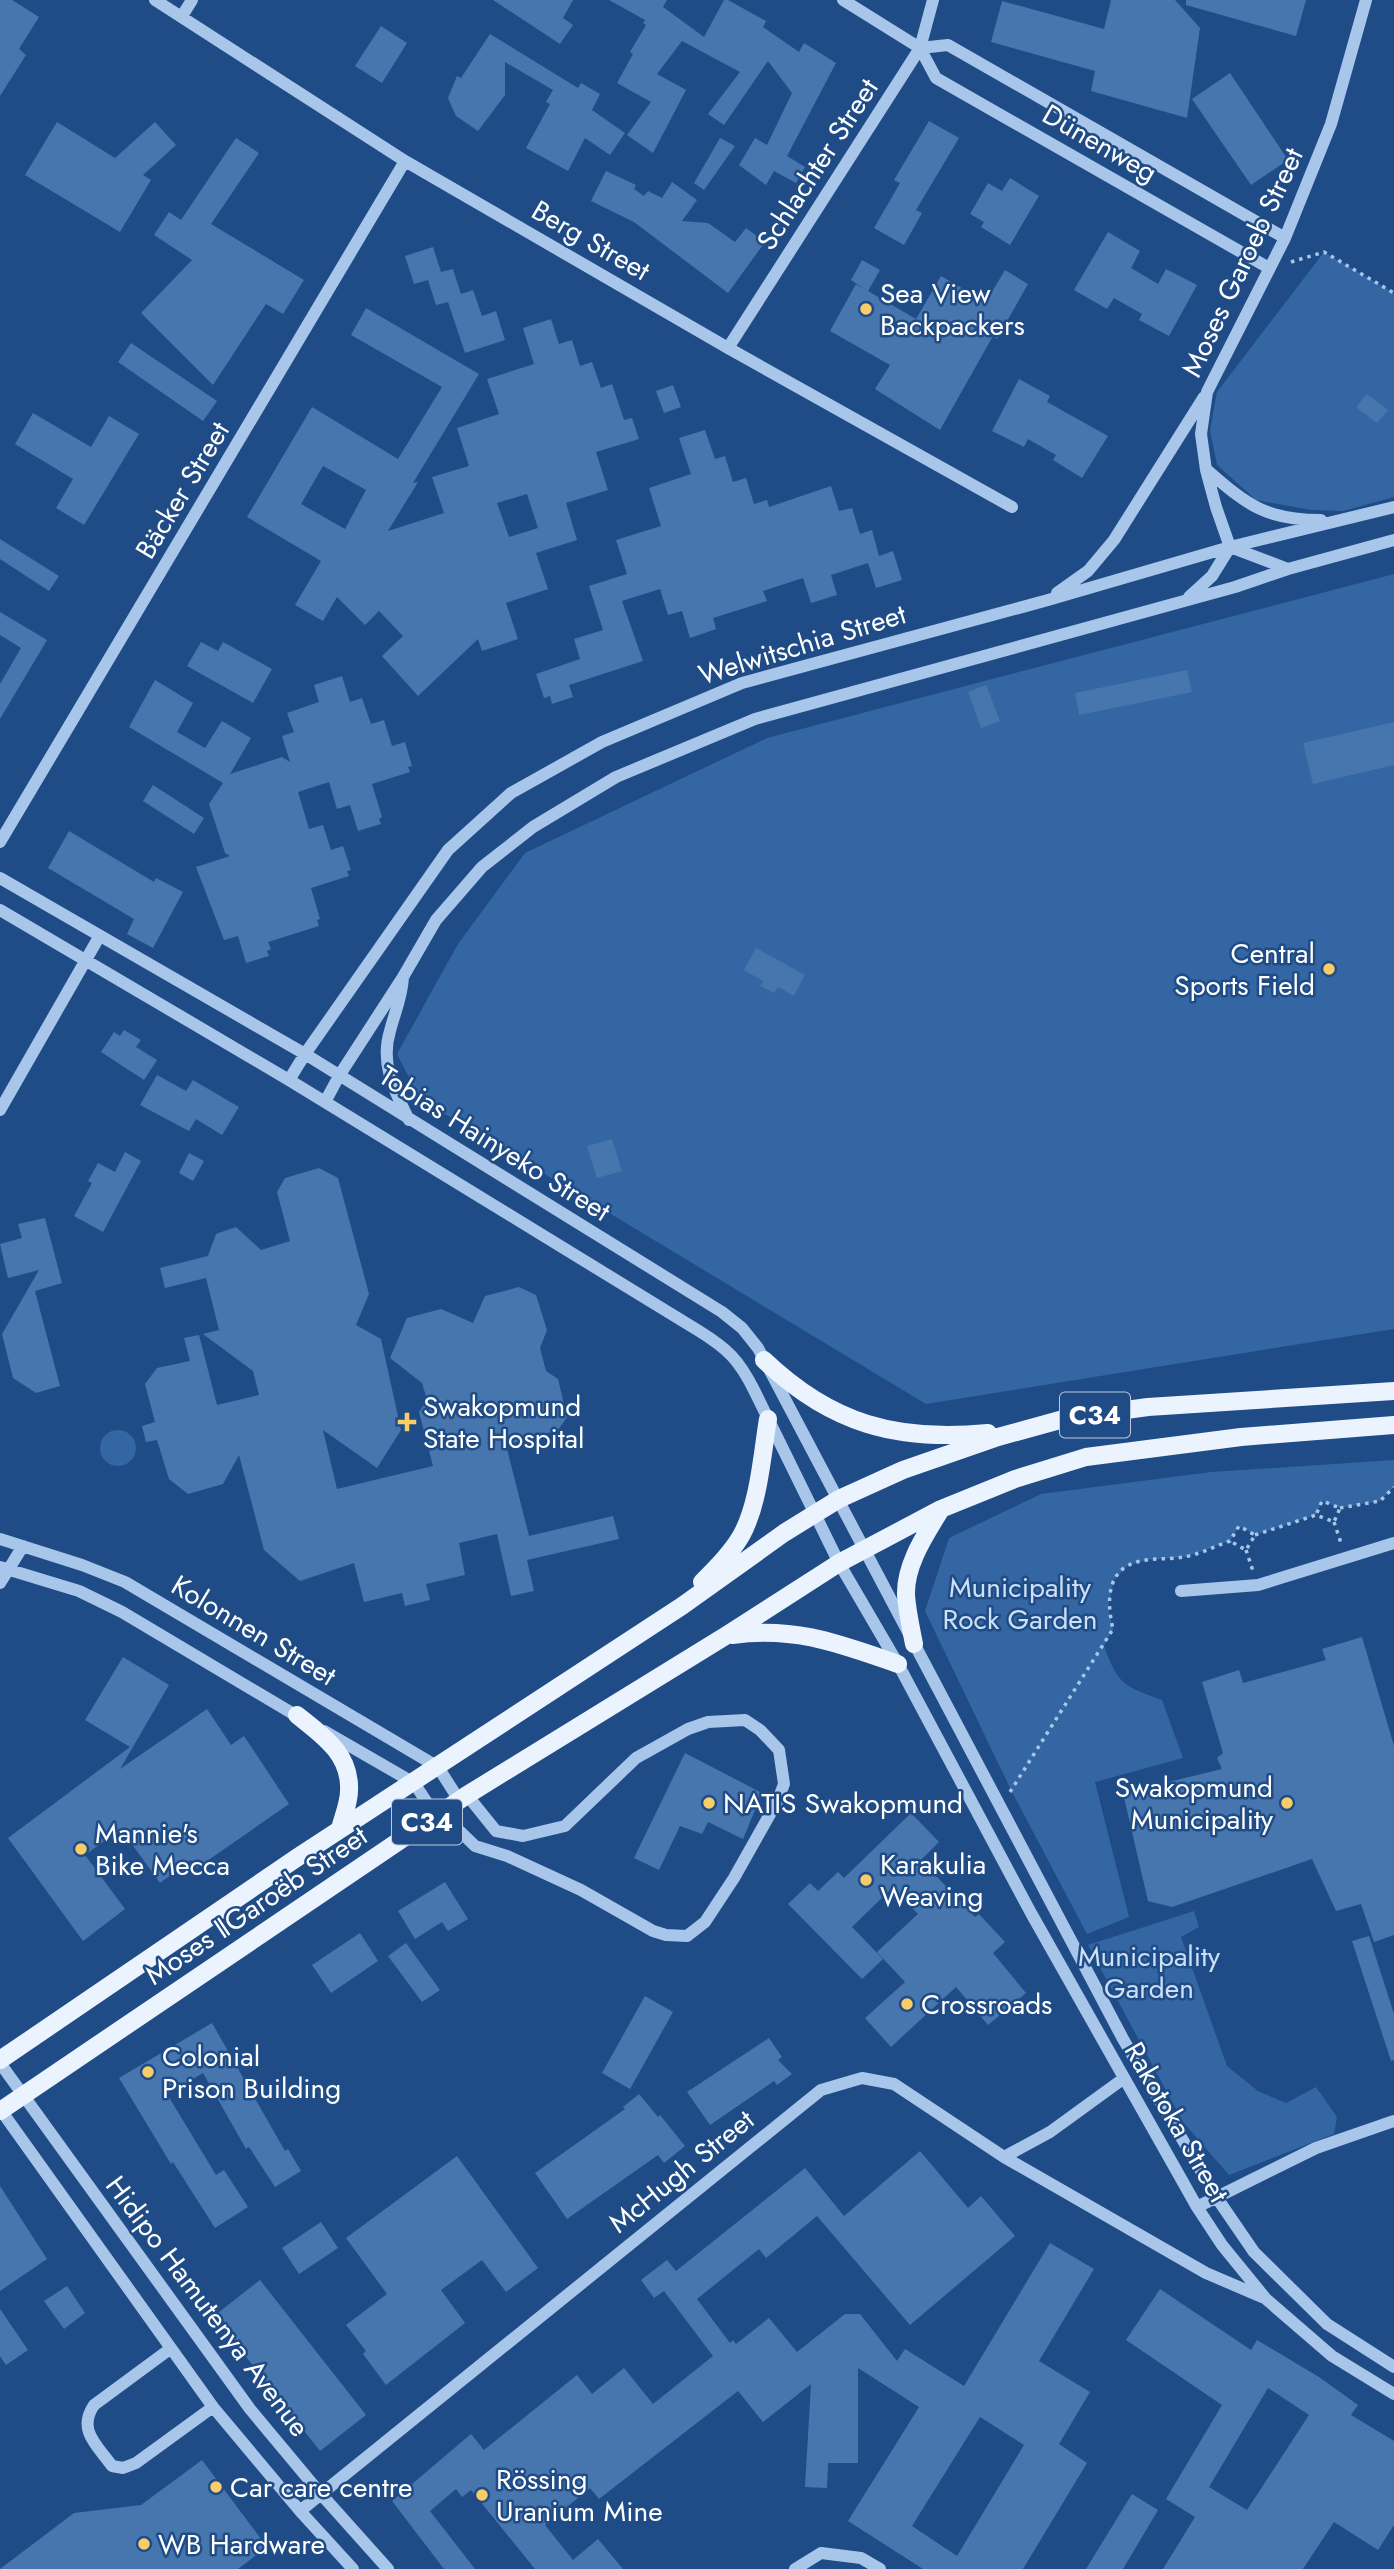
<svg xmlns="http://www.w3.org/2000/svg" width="1394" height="2569" viewBox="0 0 1394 2569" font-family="Jost,sans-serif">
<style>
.green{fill:#3366a3}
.building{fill:#4776ae;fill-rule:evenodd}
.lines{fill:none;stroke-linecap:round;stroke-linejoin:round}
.path{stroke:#a8c6ea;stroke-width:3.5;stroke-dasharray:3.5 5;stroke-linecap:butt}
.minor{stroke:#a8c6ea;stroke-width:12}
.major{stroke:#ebf3fe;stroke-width:18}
.poi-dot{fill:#f8cd67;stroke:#1f4c86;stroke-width:2.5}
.labels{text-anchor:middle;stroke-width:5;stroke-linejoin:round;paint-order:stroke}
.shield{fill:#1f4c86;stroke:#bcc9db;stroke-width:2}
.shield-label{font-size:26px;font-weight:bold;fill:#fff}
.street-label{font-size:28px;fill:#fff;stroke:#1f4c86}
.poi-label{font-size:28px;fill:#fff;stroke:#1f4c86;text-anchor:start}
.park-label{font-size:28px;fill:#cce0f7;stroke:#1f4c86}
</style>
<rect width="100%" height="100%" fill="#1f4c86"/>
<path class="green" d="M1324,252l70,41v204l-51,14 -32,-1 -55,-10 -39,-35 -7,-35 7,-38z
M1394,574v755l-468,75 -506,-305 -23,-45 61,-110 67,-91 242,-115z
M100 1448a18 18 0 1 1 36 0a18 18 0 1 1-36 0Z
M1394,1460v27l-14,14 -40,7 -18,-7 -6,14 -61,20 -16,-9 -9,15 -44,16 -39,3 -19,5 -14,15 -6,27 5,22 -9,17c14,39 20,40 58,54l21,58 -88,24 34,135 -42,17 -76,-144 -86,-179 24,-73 92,-44 170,-22z
M1194,1911l5,16 -18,10 46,129 31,25 28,12 30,-16 21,30 -3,17 -105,41 -46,-53 -95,-177z"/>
<path class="building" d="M0,0h12l27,17 -20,32 7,6 -26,41z
M493,0h80l-10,18 10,7 -13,19z
M609,0h58l-4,7 41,30 20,-37h4l38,21 -3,6 36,25 5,-9 32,20 -49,93 18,11 -9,16 -22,-12 -8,14 -27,-20 16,-27 12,7 25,-52 -24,-32 -44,64 -16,-11 32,-42 -58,-31 -25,33 29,16 -33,63 -26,-18 24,-33 -34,-19 16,-29 -3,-2 16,-27 -3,-2 2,-3z
M1111,0h64l25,28 -13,90 -96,-27 4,-20 -104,-29 11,-41 102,28z
M1186,0h120l-10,36 -110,-31z
M381,26l26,17 -25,40 -27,-17z
M490,34l88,54 3,-5 19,11 -8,16 33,23 -15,22 -25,-17 -17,33 -42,-23 24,-44 -4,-2 7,-12 -48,-28v33l-27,36 -22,-15 -8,-18 9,-22 4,2z
M1230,73l58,87 -37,25 -59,-86z
M929,121l30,17 -43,72 6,3 -18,32 -30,-17 26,-45 -6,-3z
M57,122l58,36 40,-36 21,23 -33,30 8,5 -31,52 -95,-57z
M236,138l23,15 -48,71 93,56 -21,34 -17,-10 -53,81 -72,-72 51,-53 -38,-25 15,-23 12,8z
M720,138l15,8 -31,44 -10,-7z
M606,171l30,14 -2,4 10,7 4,-5 14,7 10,-16 25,18 -15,21 26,2 27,19 11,-14 19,14 -37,51 -94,-71 -43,-21z
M1010,178l29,18 -29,49 -29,-18 3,-5 -14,-8 18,-31 14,8z
M1108,232l32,19 -9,17 27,16 8,-15 31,16 -28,51 -30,-16 3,-6 -28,-16 -7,11 -33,-19z
M433,247l8,25 12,-3 8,25 12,-4 9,26 14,-5 9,29 -40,13 -17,-51 -12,3 -8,-25 -14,4 -9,-28z
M862,260l18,10 -12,21 -17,-11z
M1005,270l23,14 -31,55 -4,-3 -53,94 -65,-41 15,-24 -60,-34 26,-47 60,35 25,-43 45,26z
M366,308l113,66 -66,109 5,-1 -30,49 56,-18 -12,-36 37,-11 -12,-38 42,-14 -12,-35 47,-15 -11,-36 28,-9 8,25 13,-4 8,26 12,-4 9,26 11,-4 12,36 8,-2 7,21 -43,13 12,38 -42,13 11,37 -41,13 12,36 -42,14 12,36 -36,12 -4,-12 -60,57 -36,-40 21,-20 -24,-25 -14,14 -28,-28 -14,24 -28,-16 26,-44 -74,-44 65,-110 86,52 44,-72 -91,-52zM323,466l43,24 -21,39 -44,-25zM527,494l11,34 -29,9 -12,-34z
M131,343l86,58 -14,20 -85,-59z
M1019,379l31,17 -3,6 61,34 -26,42 -29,-18 3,-5 -28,-16 -4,8 -32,-16z
M673,385l8,22 -17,6 -8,-22z
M1367,394l21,16 -11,13 -21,-16z
M33,413l58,34 18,-31 30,18 -55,91 -28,-17 17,-29 -58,-35z
M705,430l10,29 10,-3 8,26 13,-4 8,26 13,-4 2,7 62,-21 8,25 13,-3 8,26 12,-4 7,26 14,-5 9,29 -26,8 -8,-25 -37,12 6,20 -26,8 -8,-25 -40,13 4,10 -54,17 3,11 -26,9 -8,-27 -14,4 -8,-26 -38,12 21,60 -74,24 4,12 -21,7 -2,-8 -6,2 -8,-24 44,-15 -6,-20 29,-9 -14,-44 38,-12 -11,-34 45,-14 -12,-38 42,-14 -12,-36z
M0,539l59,37 -10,15 -49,-32z
M0,612l47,28 -47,79v-35l21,-36 -21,-13z
M201,642l17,9 5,-9 49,27 -19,34 -66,-37z
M1187,670l5,22 -113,23 -4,-22z
M342,676l8,26 12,-4 9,26 13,-4 8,26 13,-4 7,24 -4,1 2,5 -38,12 10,33 -3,2 2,5 -23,7 -8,-26 -13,4 -8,-27 -31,10 11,37 14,-4 8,25 12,-4 8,24 -4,1 2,5 -38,12 9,31 -3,1 2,6 -51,16 3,7 -4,2 2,5 -23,7 -8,-27 -14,4 -28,-73 34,-11 -5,-3 -16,-49 14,-21 -94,-56 26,-47 38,23 -16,29 28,16 17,-27 29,17 -21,36 52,-17 8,5 -8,-26 12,-4 -7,-19 32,-11 -5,-17z
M986,685l14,36 -19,7 -13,-36z
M1394,722v43l-81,19 -10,-41z
M153,785l51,33 -10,16 -51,-33z
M69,831l85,51 2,-4 27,14 -30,56 -26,-14 7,-15 -86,-51z
M756,948l49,27 -11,21 -16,-9 -4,6 -14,-7 3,-5 -19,-11z
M124,1030l17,10 -5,7 21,13 -13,20 -43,-28 13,-20 6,4z
M157,1075l29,16 7,-11 46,27 -17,28 -26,-16 -7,12 -49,-26z
M612,1139l10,32 -25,7 -10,-32z
M125,1152l16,9 -38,71 -29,-16 18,-33 -4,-2 10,-18 17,9z
M189,1153l15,8 -11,20 -14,-8z
M319,1168l19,10 31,116 -13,31 25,14 20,91 -24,38 -54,-38 14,59 96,-23 -14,-54 8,-12 -5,-17 -32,-25 17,-40 34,-9 32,14 12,-27 34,-9 17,8 11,35 -7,18 6,23 12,8 9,38 -9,13 -52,15 23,91 84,-20 6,23 -92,21 7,31 -23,5 -14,-62 -38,9 6,32 -39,9 4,16 -25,6 -3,-13 -38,9 -10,-39 -54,18 -36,-31 -25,-95 -16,29 -35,10 -19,-15 -12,-39 -11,2 -4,-16 13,-4 -10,-38 12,-16 33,-7 -6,-23 15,-3 18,70 42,-10 -6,-24 -50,-37 16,-4 -13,-52 -41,10 -5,-20 48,-12 8,-22 20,-7 25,23 29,-9 -13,-49 8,-14z
M45,1218l17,65 -27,8 25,95 -24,7 -23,-15 -11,-44 37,-64 -31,8 -8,-34 22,-6 -4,-14z
M1362,1637l32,109v189l-20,7 -13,-38 -25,7 -24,-52 -140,48 -24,-6 -25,-108 99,-24 -5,-11 6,-5 -21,-71 37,-12 4,13 83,-23 -4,-11z
M123,1657l46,28 -49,84 87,-60 24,36 13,-9 45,68 -92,64 -6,-8 -31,23 -39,-54 -36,26 40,54 -42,32 -75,-103 122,-91 -45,-27z
M685,1753l77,40 -19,46 -35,-17 -6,12 -22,-8 -21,44 -25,-12z
M911,1813l28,29 -18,18 54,57 4,-3 26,28 -12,11 33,40 -38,32 -32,-38 -65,60 -26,-29 40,-36 -28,-30 41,-38 -25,-27 -41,40 31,32 -21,20 -74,-75 22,-21 8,8 20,-19 6,6z
M445,1882l23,37 -20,12 -6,-9 -27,17 -17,-28z
M360,1933l18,28 -47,32 -19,-28z
M1369,1936l25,78v46l-3,1 -39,-120z
M406,1943l34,47 -18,12 -34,-46z
M645,1996l28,16 -43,77 -28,-16z
M212,2023l73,128 3,-2 13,22 -26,16 -26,-40 -3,2 -43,-76 -36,21 49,81 8,-5 24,37 -33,21 -42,-66 -2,2 -52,-86z
M769,2038l13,19 -4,3 14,14 -15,11 -3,-4 -64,44 -23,-33z
M639,2094l19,23 2,-2 25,31 -21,17 -6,-8 -91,64 -32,-46 90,-64 -2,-2z
M920,2151l48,57 13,-12 34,40 -105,89 -93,-109 -51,42 -7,-9 -62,50 33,44 3,-3 3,4 33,-26 28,34 48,-38h15l37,47 8,-12 59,37 86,-143 44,26 -55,92 51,31 -31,52 28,19 -64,106h-100l-75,-48 71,-114 -61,-39v95h-30l-1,25 -22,-1 6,-103 -48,38 -25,-31 -139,108 -9,-11 -45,37 28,35 25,-21 25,30h-88l-64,-79 -9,7 -6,-8 -26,22 45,58h-31l-52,-68 79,-67 13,16 93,-75 15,19 32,-26 29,36 60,-48 -49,-65 -10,7 -13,-18 26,-20 9,11 129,-103 39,48zM980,2417l44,28 -67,111 -45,-30z
M457,2156l81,112 -32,24 -24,-32 -41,30 24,33 -79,62 -23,-31 3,-3 -20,-26 41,-31 -41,-56z
M0,2186l47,73 -47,32z
M321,2222l17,26 -39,26 -17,-26z
M260,2280l106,135 -46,36 -106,-135z
M67,2286l18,27 -21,16 -20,-28z
M1160,2289l91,61 6,-10 62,37 39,28 -7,10 43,26v84l-16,25 -44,-28 -31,47h-140l32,-52 -29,-18 56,-94 -96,-65zM1268,2388l41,27 -62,95 -38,-23z
M0,2309l28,41 -22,15 -6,-9z
M202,2460l65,87 -29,22h-238l74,-56 67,-8z
M1132,2494l26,16 -35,59h-37z"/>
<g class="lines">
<path class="path" d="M1291,262l33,-10 70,41
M1340,1508l40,-7 14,-14
M1334,1522l7,21
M1255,1535l61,-20 18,7 6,-14 -18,-7 -6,14
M1246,1550l7,21
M1010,1792l103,-163c-5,-21 -8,-52 16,-64 15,-8 38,-5 54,-8 16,-2 32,-11 47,-16l9,-15 16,9 -9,15 -16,-9"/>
<path class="minor" d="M155,0l250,161 323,187 284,159
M843,0l77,48 16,30 333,190
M182,16l10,-16
M920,48l28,-3 337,193
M728,348l192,-300 13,-48
M1207,470c40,35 59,50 114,50
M1230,547l-14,-40 -10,-37 -5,-36 6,-42 78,-154 46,-114 35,-124
M1230,547l58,22
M1057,593l31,-22 26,-31 90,-143
M1189,597l23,-21 18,-29
M0,842l405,-681
M0,878l305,176 417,258 20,16 16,20 365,691 94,159 37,54 73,72 67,43
M0,910l289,170 410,251c29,18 40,29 55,59l85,173 59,101 133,249 166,294 25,38 44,54 66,57 62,38
M403,977c-1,21 -8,34 -13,54 -10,33 4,59 19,89
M289,1080l16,-26 143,-204 63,-57 91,-51 140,-59 306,-83 182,-53 164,-40
M325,1102l14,-26 64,-99 33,-57 46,-53 51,-40 83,-50 139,-58 480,-132 53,-18 106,-29
M0,1110l99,-173
M0,1539l82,26 43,17 313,185 21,33
M0,1567l79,24 43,21 180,107
M0,1583l23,-37
M1181,1591l77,-6 136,-42
M324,1731l90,52 22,33
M441,1813l34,33 32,10 74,34 72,41 13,4 21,1 18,-14 29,-44 44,-78 6,-16 -5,-34 -19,-20 -15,-10 -37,2 -20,7 -52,29 -71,68 -42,10 -27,-5 -29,-36
M0,2063l250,346 70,84 68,76
M0,2109l213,298 87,104 53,58
M1004,2157l202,116 56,24
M1197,2207l119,-59 78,-27
M170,2349l-76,56c-17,25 3,40 18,61l11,2 13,-5 77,-56
M300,2511l521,-421 41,-12 32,6 110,73 46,-25 73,-53
M795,2569l26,-16 40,5 19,11"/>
<path class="major" d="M764,1360c67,64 133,82 224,73
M702,1582c14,-14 29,-29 39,-46 18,-32 21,-81 27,-117
M732,1635c63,-9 108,9 166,29
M914,1644c-3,-16 -7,-33 -8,-49 -1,-31 20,-61 35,-86
M297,1715c25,20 54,39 52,76 0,12 -6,26 -9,38
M0,2060l298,-203 384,-251 102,-73 55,-34 64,-29 95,-33 69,-19 81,-11 246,-16
M0,2111l467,-316 260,-160 112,-72 102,-54 74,-30 71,-22 155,-20 153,-12"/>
</g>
<g class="poi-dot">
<circle cx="866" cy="309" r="7"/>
<circle cx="1329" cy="969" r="7"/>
<path d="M403.5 1411.5h7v7h7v7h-7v7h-7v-7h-7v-7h7z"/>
<circle cx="709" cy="1803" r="7"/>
<circle cx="1287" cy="1803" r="7"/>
<circle cx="81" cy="1849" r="7"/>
<circle cx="866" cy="1880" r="7"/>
<circle cx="907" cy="2004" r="7"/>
<circle cx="148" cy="2072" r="7"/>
<circle cx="216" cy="2487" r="7"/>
<circle cx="482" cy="2495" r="7"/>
<circle cx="144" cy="2544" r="7"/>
</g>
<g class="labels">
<g class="shield">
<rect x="1060" y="1392.5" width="70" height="45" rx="5"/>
<rect x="392" y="1799.5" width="70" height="45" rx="5"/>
</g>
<g class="shield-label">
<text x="1095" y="1424">C34</text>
<text x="427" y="1831">C34</text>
</g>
<g class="street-label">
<text transform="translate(1100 143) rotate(30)" y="10">Dünenweg</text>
<text transform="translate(817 164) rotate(-57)" y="10">Schlachter Street</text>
<text transform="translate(591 240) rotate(30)" y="10">Berg Street</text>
<text transform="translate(1242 262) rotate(-65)" y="10">Moses Garoeb Street</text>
<text transform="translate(182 490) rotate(-59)" y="10">Bäcker Street</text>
<text transform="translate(802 644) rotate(-17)" y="10">Welwitschia Street</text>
<text transform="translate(495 1143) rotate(32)" y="10">Tobias Hainyeko Street</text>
<text transform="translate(254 1630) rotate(31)" y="10">Kolonnen Street</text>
<text transform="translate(256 1905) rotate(-34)" y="10">Moses ǁGaroëb Street</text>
<text transform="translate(1177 2122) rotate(60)" y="10">Rakotoka Street</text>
<text transform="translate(681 2171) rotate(-39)" y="10">McHugh Street</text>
<text transform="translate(208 2306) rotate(53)" y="10">Hidipo Hamutenya Avenue</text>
</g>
<g class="poi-label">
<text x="880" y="303">Sea View<tspan x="880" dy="32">Backpackers</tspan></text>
<text x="1315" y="963" text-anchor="end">Central<tspan x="1315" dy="32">Sports Field</tspan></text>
<text x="423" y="1416">Swakopmund<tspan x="423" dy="32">State Hospital</tspan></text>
<text x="1273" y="1797" text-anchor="end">Swakopmund<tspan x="1273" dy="32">Municipality</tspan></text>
<text x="723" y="1813">NATIS Swakopmund</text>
<text x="95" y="1843">Mannie's<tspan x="95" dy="32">Bike Mecca</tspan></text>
<text x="880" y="1874">Karakulia<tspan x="880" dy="32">Weaving</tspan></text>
<text x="921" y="2014">Crossroads</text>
<text x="162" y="2066">Colonial<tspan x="162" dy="32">Prison Building</tspan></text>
<text x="496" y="2489">Rössing<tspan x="496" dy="32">Uranium Mine</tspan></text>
<text x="230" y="2497">Car care centre</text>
<text x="158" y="2554">WB Hardware</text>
</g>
<g class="park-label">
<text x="1020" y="1597">Municipality<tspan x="1020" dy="32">Rock Garden</tspan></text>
<text x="1149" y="1966">Municipality<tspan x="1149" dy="32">Garden</tspan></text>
</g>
</g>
</svg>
